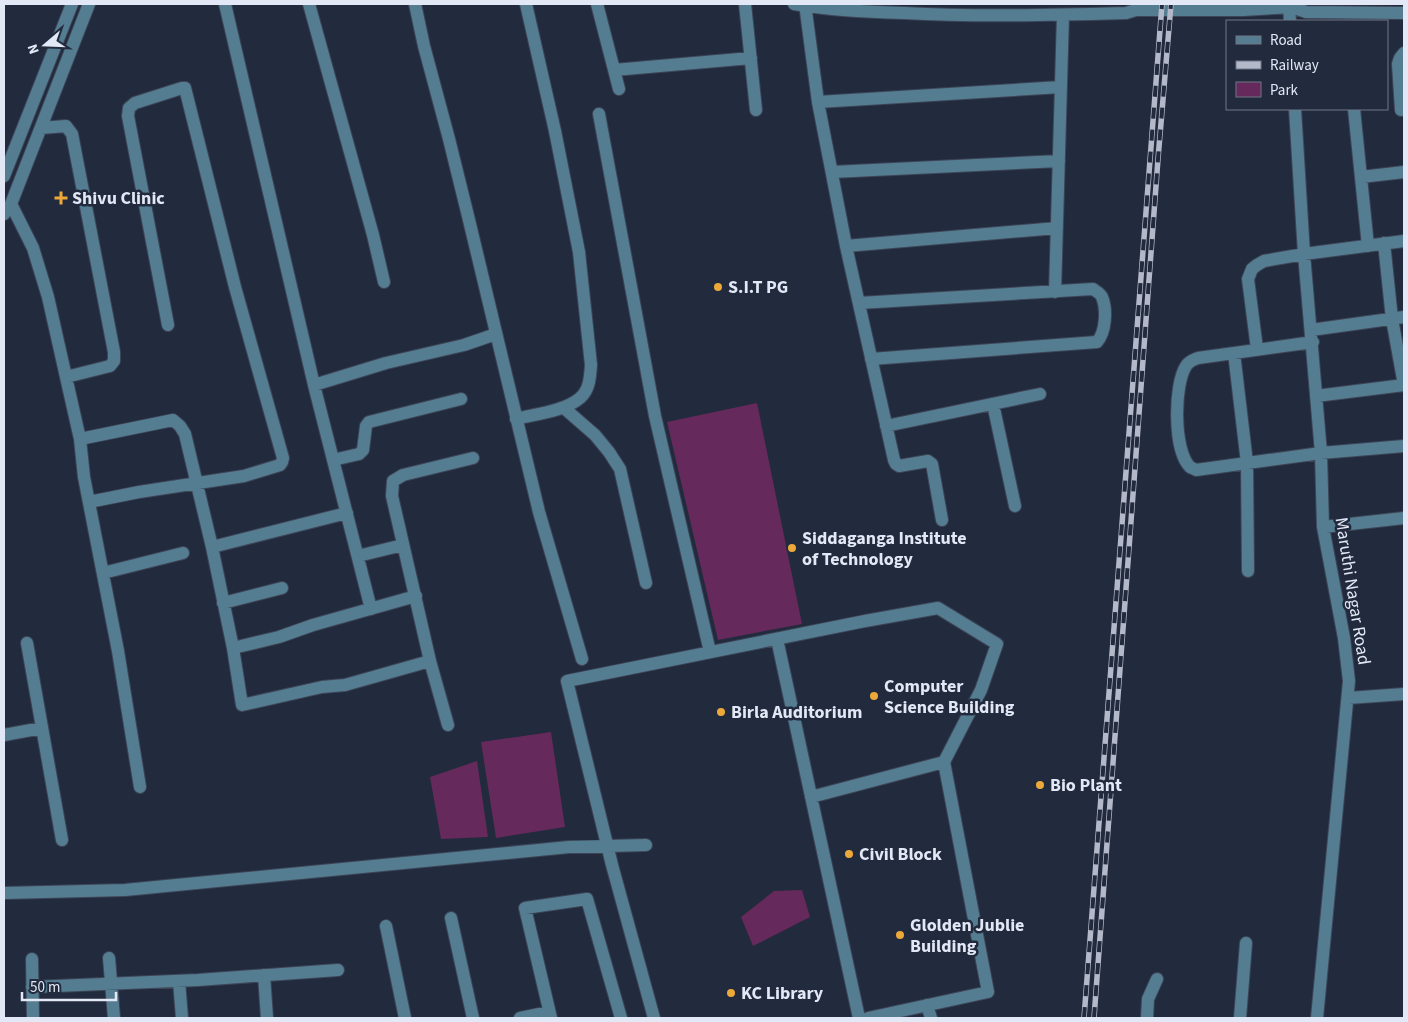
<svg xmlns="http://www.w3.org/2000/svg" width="1408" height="1022" viewBox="0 0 1408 1022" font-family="'Source Sans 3',sans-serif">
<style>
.green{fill:#66295c}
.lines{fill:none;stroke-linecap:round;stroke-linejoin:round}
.minor-casing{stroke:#3d4557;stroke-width:14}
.minor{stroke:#547d92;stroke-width:12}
.rail-casing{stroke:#b3b9c8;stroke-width:5.5}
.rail{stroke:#222a3d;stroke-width:4;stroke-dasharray:11;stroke-linecap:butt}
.poi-dot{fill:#eca93a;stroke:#222a3d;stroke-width:2}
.labels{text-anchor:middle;stroke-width:5;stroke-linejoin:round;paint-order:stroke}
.poi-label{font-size:18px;font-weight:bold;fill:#e2e8f5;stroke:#222a3d;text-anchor:start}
.street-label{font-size:18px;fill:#e2e8f5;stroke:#222a3d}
</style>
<rect width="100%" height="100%" fill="#222a3d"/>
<path class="green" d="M757,403l45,221 -84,16 -51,-218z
M551,732l14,95 -69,11 -15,-96z
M477,761l11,76 -47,2 -11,-62z
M802,890l8,27 -57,29 -12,-29 33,-26z"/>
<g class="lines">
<g class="minor-casing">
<path id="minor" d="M225,4l89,381 57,224
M309,4l64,231 11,47
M415,4l9,42 25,93 20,81 70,292 43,147
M597,4l22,85
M745,4l11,106
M794,4c36,6 73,8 110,9 74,4 148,2 222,0l10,-3h107l49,-3 14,5 98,1
M805,4l13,98 28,144 48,214 2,4 3,2 29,-5 4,3 10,56
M1289,7l1,14
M614,70l137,-12
M818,102l243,-15
M1295,109l9,145 17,199 2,74 21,111 5,43 -32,337
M1354,109l14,137
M1401,110l-3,-46 2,-6 4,-5
M599,114l56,302 55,236
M41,128l25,-2 6,8 42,218v9l-4,5 -44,11
M832,172l227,-11
M4,176l68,-172
M1361,177l43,-5
M11,204l22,44 15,49 18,80 14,62 4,38 34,174 22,136
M4,214l7,-10 78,-200
M1384,243l8,76 12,66
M846,246l211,-18
M1055,292l8,-277
M859,303l234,-14c3,2 8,5 9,8 5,12 4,35 -5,45l-226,17
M1311,330l93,-13
M1313,342l-115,16c-5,2 -9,3 -12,8 -12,18 -13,84 4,101 1,1 5,2 6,3l125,-17 83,-7
M1257,349l-9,-70 4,-10 5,-4 7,-4 40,-7 100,-13
M1234,353l13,110 1,108
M314,385l72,-22 78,-18 32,-11
M1316,396l88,-11
M993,404l22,102
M564,408l31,27 14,17 11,17 26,114
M516,419c20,-5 49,-8 64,-21 10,-8 10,-22 11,-33l-12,-113 -24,-121 -29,-127
M886,426l154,-32
M80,439l93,-19 7,6 5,8 27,113 21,101 9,57 80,-18 23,-2 85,-24
M333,460l26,-6 4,-4 3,-24 3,-4 92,-23
M89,502l50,-10 105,-16 36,-11 2,-3 1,-4 -48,-171 -50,-199h-3l-47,15 -6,5 -1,8 40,209
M1323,527l81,-9
M212,547l135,-34
M358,556l45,-11
M103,573l80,-20
M223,603l59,-15
M777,639l82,379
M27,643l35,197
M233,648l46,-11 34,-12 103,-29
M1348,698l56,-4
M448,725l-18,-64 -38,-165 1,-15 10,-6 70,-17
M4,735l38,-7
M4,893l121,-3 444,-43 77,-2
M451,918l22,100
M386,926l19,92
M109,958l5,60
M32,959l1,59
M264,975l3,43
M179,981l3,37
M32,987l166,-7 140,-10
M927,1005l4,13
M520,1018l29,-6
M551,1018l-26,-110 62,-9 34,119
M654,1018l-42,-153 -45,-184 298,-60 73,-13 59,36 -16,46 -37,72 -133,35
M868,1018l120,-26 -44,-230
M1147,1018l1,-19 9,-20
M1240,1018l6,-75"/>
</g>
<use href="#minor" class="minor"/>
<g class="rail-casing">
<path id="rail" d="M1084,1018l78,-1014
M1094,1018l64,-859 13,-155"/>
</g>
<use href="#rail" class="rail"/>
</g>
<g class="poi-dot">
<path d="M58.5 190.5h5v5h5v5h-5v5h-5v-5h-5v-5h5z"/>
<circle cx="718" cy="287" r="5"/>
<circle cx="792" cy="548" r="5"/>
<circle cx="874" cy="696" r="5"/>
<circle cx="721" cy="712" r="5"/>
<circle cx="1040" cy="785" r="5"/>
<circle cx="849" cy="854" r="5"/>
<circle cx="900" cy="935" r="5"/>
<circle cx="731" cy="993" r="5"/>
</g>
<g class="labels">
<g class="poi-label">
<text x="72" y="204">Shivu Clinic</text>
<text x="728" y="293">S.I.T PG</text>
<text x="802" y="544">Siddaganga Institute<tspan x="802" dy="21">of Technology</tspan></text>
<text x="884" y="692">Computer<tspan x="884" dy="21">Science Building</tspan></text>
<text x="731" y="718">Birla Auditorium</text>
<text x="1050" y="791">Bio Plant</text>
<text x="859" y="860">Civil Block</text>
<text x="910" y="931">Glolden Jublie<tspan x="910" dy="21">Building</tspan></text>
<text x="741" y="999">KC Library</text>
</g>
<g class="street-label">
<text transform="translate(1353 591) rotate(81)" y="6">Maruthi Nagar Road</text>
</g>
</g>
<rect width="1408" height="1022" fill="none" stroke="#e2e8f5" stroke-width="10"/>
<rect x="1226" y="20" width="162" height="90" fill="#222a3d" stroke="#6f7687"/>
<rect x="1236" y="36" width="25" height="8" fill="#547d92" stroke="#6f7687"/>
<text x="1270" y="45" font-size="15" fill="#e2e8f5">Road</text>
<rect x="1236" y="61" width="25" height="8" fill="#b3b9c8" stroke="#6f7687"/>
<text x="1270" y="70" font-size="15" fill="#e2e8f5">Railway</text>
<rect x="1236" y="82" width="25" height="15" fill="#66295c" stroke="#6f7687"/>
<text x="1270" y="95" font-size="15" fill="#e2e8f5">Park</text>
<g transform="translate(45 45) rotate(251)" stroke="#222a3d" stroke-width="4" paint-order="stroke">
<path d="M0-4L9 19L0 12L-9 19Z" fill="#e2e8f5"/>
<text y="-8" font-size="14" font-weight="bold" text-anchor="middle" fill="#e2e8f5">N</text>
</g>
<path d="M22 992v8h94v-8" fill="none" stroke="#e2e8f5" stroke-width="2.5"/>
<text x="30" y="992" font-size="15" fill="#e2e8f5" stroke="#222a3d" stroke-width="4" paint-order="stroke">50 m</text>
</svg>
